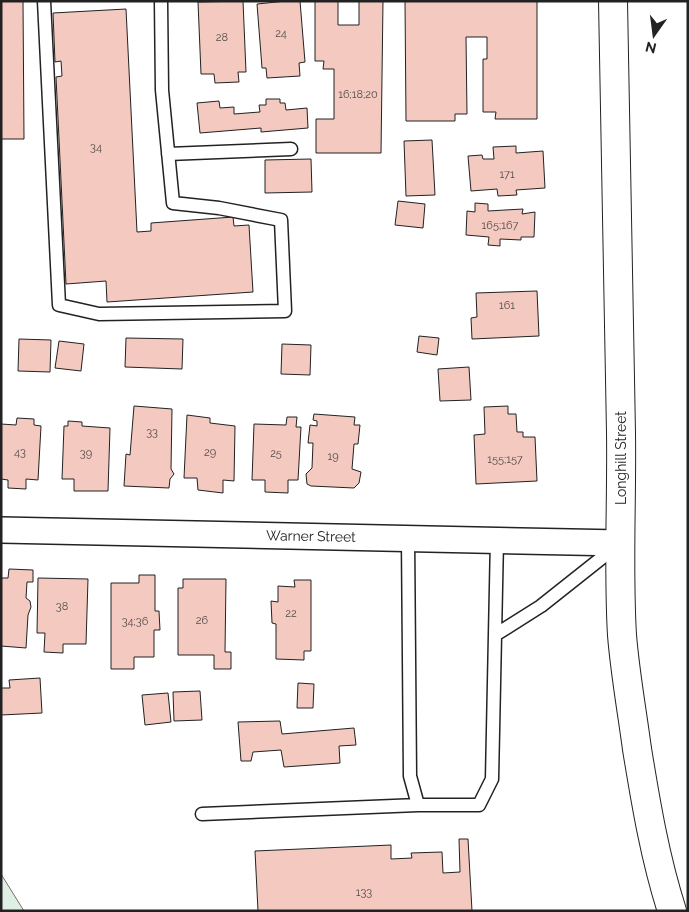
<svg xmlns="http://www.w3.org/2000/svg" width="689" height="912" viewBox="0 0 689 912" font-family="Raleway,sans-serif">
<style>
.green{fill:#e0efe3;stroke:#6f6f6f}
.building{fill:#f3c9c0;stroke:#222}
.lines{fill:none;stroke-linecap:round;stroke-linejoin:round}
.service-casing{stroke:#222;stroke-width:15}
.minor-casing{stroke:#222;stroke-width:28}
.secondary-casing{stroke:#222;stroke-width:30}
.service{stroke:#fff;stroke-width:12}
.minor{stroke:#fff;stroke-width:25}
.secondary{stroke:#fff;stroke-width:28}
.labels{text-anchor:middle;stroke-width:4;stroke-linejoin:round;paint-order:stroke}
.number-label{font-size:11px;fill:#564c4a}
.street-label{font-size:14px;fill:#222;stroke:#fff}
</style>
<rect width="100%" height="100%" fill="#fff"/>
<path class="green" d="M1,874l23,37h-23z"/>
<path class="building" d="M1,1h22l1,138h-23z
M243,1l3,71h-8l1,10 -24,1 -1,-9h-13l-3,-72z
M286,1h14l5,61 -6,1 1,13 -33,2 -1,-10h-4l-5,-64z
M315,1h23v24h21v-24h24l-2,152h-65v-34h18v-50h-11l1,-8h-9z
M405,1h132v118h-42l1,-7h-13v-53h4v-22h-21l1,77h-12v7h-49z
M126,9l11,223 14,-1v-8l82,-6 1,9 15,-1 4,67 -146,10 -1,-21 -40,3 -10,-207 6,-1 -1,-15 -6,1 -2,-49z
M266,99h14v4h5l1,7 21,-2 1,20 -47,4v-4l-61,5 -3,-30 22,-2 1,7 14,-1v7l26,-2 -1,-7h7z
M432,140l3,55 -29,1 -2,-55z
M516,146v7l27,-2 2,37 -29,2 1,5 -19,1 -1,-7 -26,2 -3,-35 14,-1 1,4h11l-1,-12z
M311,159l1,33 -47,1v-33z
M398,201l27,3 -2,24 -28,-3z
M475,203l13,1v7l35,-2 -1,5 13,-2 -1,25h-13v3l-21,-1v7l-12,-1 1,-8 -23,-2 1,-24 8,1z
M537,291l2,45 -67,3 -1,-21 6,-1 -1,-24z
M419,336l20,2 -2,17 -20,-3z
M126,338l57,1 -1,30 -57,-2z
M19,339l32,1 -1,32 -32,-1z
M59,341l25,3 -3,27 -26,-3z
M282,344l29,1 -1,30 -29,-1z
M469,367l2,33 -31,1 -2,-32z
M134,406l38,3 -1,60 3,5 -4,5 -1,9 -45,-2 2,-32 4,1z
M508,406v8h8l1,18h6v5h12l2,44 -61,3 -2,-49 11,-1 -1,-27z
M314,414l41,3 -1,8h6l-2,19h-4l-2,25 9,3 -2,11 -5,5 -43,-2 -4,-2 -1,-10 6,-6 1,-25h-5l2,-18 7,1v-5l-4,-1z
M187,415l23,3v5l25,3 -1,55 -11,-1v13l-25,-3 -1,-12h-13z
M287,417h10l-1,10h5l-3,53h-10v13l-23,-1v-12h-13l2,-56 32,1z
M17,418l17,1v6l7,1 -3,54 -12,-1v10l-18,-1v-8l-7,-1v-55l15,1z
M68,421l14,1v4l28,2 -2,63h-34v-12h-12l2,-53h4z
M9,569l24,1v12h-6l-1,16 4,3 1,6 -3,8 -2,33 -25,-2v-68h7z
M139,575h16v36h4l1,19h-6v27h-20v12h-23v-86h28z
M38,578l50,1 -2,65h-23v9l-19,-1 1,-19h-8z
M183,579h43l-1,73h6v17h-17v-14h-36v-67h5z
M294,580h17v71h-7v9l-28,-1v-35l-4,-1 -1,-22 7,1v-16l17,1z
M40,678l2,35 -41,2v-27h9l-1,-8z
M298,683l16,1 -1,24h-16z
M200,691l2,29 -28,1 -1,-29z
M168,693l3,29 -26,3 -3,-30z
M280,721l2,13 72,-6 2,17 -17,1 1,17 -56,4 -3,-17 -28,2 -2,9h-10l-3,-39z
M459,839h9l4,72h-214l-3,-60 136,-6v14l21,-1 -1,-5 31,-1 1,21 17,-1z"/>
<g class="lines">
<g class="service-casing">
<path id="service" d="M44,1l15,304 40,9 186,-3 -4,-91 -62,-12 -46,-5 -11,-113 -1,-89
M168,154l123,-5
M408,538l2,238 8,29h61l13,-26 5,-240
M495,635l46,-29 77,-61
M202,814l216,-9"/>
</g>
<g class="minor-casing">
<path id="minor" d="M1,530l620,13"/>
</g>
<g class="secondary-casing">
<path id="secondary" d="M613,1c3,144 6,288 8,432 1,67 -3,135 1,202 3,38 10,76 15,114 9,55 18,109 35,162"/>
</g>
<use href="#service" class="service"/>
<use href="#minor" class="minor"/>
<use href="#secondary" class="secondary"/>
</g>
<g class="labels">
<g class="number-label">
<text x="281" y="37">24</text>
<text x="222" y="41">28</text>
<text x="358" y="98">16;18;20</text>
<text x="96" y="151">34</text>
<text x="507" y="178">171</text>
<text x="500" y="229">165;167</text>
<text x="507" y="309">161</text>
<text x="152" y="436">33</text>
<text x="20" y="456">43</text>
<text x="210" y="456">29</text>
<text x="86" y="457">39</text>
<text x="276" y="457">25</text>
<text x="333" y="460">19</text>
<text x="505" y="463">155;157</text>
<text x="62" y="610">38</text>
<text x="291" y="617">22</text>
<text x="202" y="624">26</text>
<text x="135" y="625">34;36</text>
<text x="364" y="896">133</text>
</g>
<g class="street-label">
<text transform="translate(621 458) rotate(-90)" y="5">Longhill Street</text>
<text transform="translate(311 536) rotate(1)" y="5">Warner Street</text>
</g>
</g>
<rect width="689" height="912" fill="none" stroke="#222222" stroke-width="5"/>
<g transform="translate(654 35) rotate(194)" stroke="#ffffff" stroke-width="4" paint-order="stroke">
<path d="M0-4L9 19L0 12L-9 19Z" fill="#222222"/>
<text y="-8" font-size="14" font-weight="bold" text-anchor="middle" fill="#222222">N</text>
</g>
</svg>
